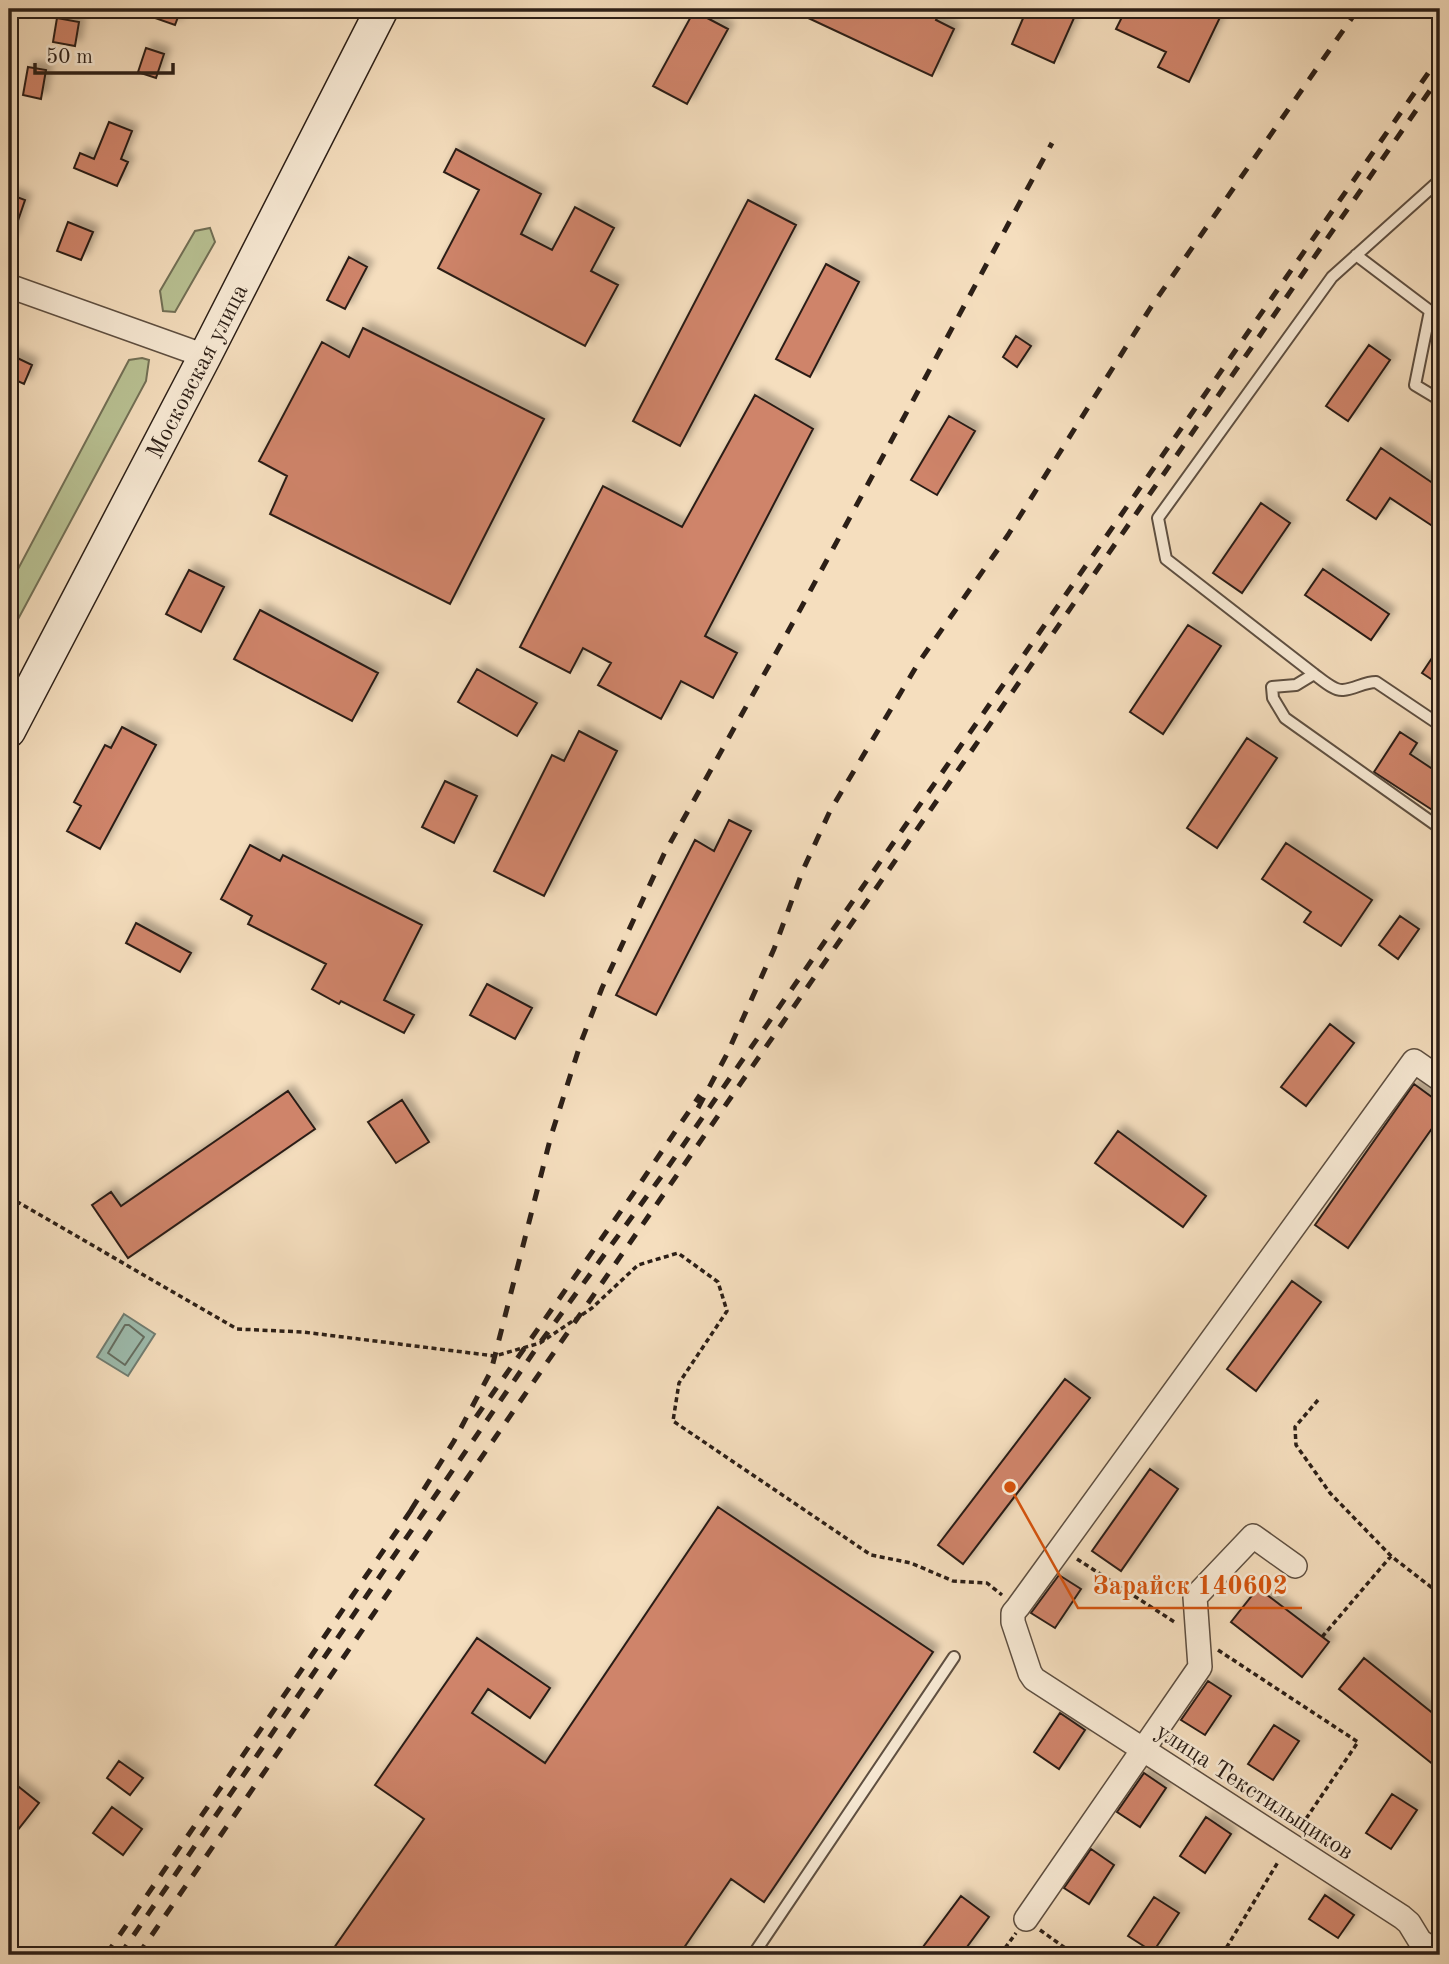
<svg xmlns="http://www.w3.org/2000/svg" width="1449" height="1964" viewBox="0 0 1449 1964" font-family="'Old Standard TT',serif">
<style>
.green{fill:#b9c294;stroke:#727056;stroke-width:2}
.water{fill:#9dbcae;stroke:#707d72;stroke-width:2}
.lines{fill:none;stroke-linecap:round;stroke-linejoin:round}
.shore{stroke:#646e62;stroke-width:2}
.building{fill:#cf846a;stroke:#2c1f17;stroke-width:2;filter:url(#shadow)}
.service-casing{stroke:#5e4f41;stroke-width:14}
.minor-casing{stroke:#5e4f41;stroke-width:26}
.secondary-casing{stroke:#2c1f17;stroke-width:35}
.path{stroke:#2c1f17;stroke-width:3.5;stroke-dasharray:5 3.5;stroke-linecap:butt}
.service{stroke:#f8ead5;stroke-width:10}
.minor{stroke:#f8ead5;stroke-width:23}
.secondary{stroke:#f8ead5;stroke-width:32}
.rail{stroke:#2c1f17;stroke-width:5;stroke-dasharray:12 12;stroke-linecap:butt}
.labels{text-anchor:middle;stroke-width:5;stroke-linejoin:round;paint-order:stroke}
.street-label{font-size:24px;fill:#2c1f17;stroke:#f8ead5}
.leader{fill:none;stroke:#d5530d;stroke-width:2.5}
.callout-dot{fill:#d5530d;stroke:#f8ead5;stroke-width:2.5}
.callout-label{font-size:26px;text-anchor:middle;font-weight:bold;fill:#d5530d;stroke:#f8ead5;stroke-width:5;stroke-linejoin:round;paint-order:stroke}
</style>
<defs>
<filter id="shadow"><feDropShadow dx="6" dy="-6" stdDeviation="3.5" flood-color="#0004"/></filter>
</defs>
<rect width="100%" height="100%" fill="#f5debe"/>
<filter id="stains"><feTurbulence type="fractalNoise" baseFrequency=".00286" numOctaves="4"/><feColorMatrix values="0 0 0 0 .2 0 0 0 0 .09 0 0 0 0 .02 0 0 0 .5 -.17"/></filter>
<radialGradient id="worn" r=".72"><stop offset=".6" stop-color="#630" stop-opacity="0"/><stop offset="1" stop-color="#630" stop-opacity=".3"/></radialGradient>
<path class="green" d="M210,228l5,14 -40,70 -12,-1 -3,-20 35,-60z
M142,358l7,2 -3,21 -137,255v-50l120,-226z"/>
<path class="water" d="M124,1314l31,20 -27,42 -31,-19z"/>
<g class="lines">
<path class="shore" d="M125,1325h4l15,12 -19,28 -17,-12z"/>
</g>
<path class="building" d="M136,9h45l-6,16 -40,-14z
M789,9h152l-5,11 18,9 -22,47z
M1027,9h51l-24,54 -42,-19z
M1126,9h98l-35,73 -31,-15 8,-15 -50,-23z
M694,11l34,18 -41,75 -34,-18z
M57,18l22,4 -4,24 -22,-4z
M146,48l18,6 -8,24 -18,-6z
M28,67l18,3 -5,29 -18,-4z
M109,122l23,9 -11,28 7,3 -11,24 -43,-18 6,-15 14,6z
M456,149l85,45 -20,40 31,16 23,-43 39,21 -23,43 27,14 -33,61 -147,-78 41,-78 -35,-18z
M9,194l16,6 -14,41h-2z
M748,200l48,25 -116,221 -47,-25z
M68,222l25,10 -12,28 -24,-9z
M349,257l18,10 -22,42 -18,-9z
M826,264l33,18 -49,95 -34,-18z
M363,328l181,91 -94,185 -180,-90 17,-38 -28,-15 63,-119 27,15z
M1016,336l15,10 -14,21 -14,-10z
M1369,345l21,15 -42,61 -22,-15z
M9,354l23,11 -8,19 -15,-7z
M755,395l58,34 -108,207 32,17 -24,45 -32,-17 -20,38 -63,-34 13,-22 -28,-15 -13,25 -50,-26 83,-161 79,41z
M949,416l26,15 -38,64 -26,-15z
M1381,448l59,40v43l-50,-33 -14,21 -29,-19z
M1261,503l29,20 -48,70 -29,-20z
M1323,569l66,45 -18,26 -66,-45z
M189,570l35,17 -23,45 -35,-18z
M260,610l118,63 -26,48 -118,-62z
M1188,625l33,21 -58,88 -33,-22z
M1440,646v39l-18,-12z
M477,669l60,34 -20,33 -59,-34z
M122,727l34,18 -56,104 -33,-18 14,-25 -7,-4 31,-57 6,3z
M579,731l38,20 -73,145 -50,-25 58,-116 12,6z
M1400,732l17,11 -7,11 30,20v41l-66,-43z
M1247,738l30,20 -60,90 -30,-20z
M445,781l32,15 -23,47 -32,-16z
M729,820l22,11 -95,184 -40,-20 79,-155 19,11z
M1286,843l86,57 -31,46 -37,-24 7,-10 -49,-33z
M250,845l30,16 3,-6 139,70 -38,75 30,15 -10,18 -63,-32 -2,3 -27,-15 14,-25 -78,-40 4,-8 -31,-17z
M1400,916l19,13 -21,30 -19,-14z
M136,923l55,30 -11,19 -54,-29z
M487,984l45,24 -17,31 -45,-24z
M1330,1024l24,19 -48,63 -25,-19z
M1414,1084l26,19v14l-92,131 -33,-23z
M288,1091l27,38 -187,129 -36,-53 19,-13 10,14z
M402,1100l27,42 -33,21 -28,-41z
M1118,1131l88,65 -23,31 -88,-64z
M1292,1281l29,21 -65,89 -29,-22z
M1065,1379l25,19 -127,166 -25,-19z
M1150,1469l28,20 -57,82 -29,-20z
M718,1507l215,145 -169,250 -33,-23 -52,76h-350l95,-136 -49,-34 102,-147 73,50 -20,30 -42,-29 -16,24 73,50z
M1059,1575l22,14 -26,39 -24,-15z
M1258,1588l71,54 -27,35 -71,-55z
M1364,1658l76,61v51l-101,-81z
M1208,1681l23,15 -26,39 -24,-15z
M1060,1713l25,17 -26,39 -25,-17z
M1274,1725l25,16 -26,39 -25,-16z
M119,1761l24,17 -13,17 -23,-17z
M1144,1773l22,15 -26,39 -23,-15z
M9,1779l30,24 -22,28 -8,-7z
M1392,1794l25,16 -26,39 -25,-16z
M112,1807l30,22 -19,26 -30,-22z
M1206,1817l25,17 -26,39 -25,-17z
M1091,1849l23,16 -25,39 -25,-16z
M1325,1895l29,20 -16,23 -29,-19z
M961,1896l28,21 -28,38h-44z
M1154,1897l25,16 -26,39 -25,-16z"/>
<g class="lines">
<g class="service-casing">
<path id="service" d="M1440,180l-108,97 -174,241 8,41 148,115c7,5 20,17 29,16 12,-1 21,-8 33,-8l64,43
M1356,255l74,56 -15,74 25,15
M1314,674l-18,11 -24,2 1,11 12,20 155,110
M753,1955l201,-298"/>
</g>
<g class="minor-casing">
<path id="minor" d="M9,286l196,70
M1026,1919l174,-252 -5,-70 58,-61 42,30
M1440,1955l-20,-14 -11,-18 -7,-6 -368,-238 -4,-6 -17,-51v-9l5,-6 396,-546 26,18"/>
</g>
<g class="secondary-casing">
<g id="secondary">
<path id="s1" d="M9,731l196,-375 177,-347"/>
</g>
</g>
<path class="path" d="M9,1197l228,132 66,3 192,24 45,-13 52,-35 46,-43 40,-12 40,29 9,29 -48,72 -6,38 198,134 40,8 42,18 34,2 15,12
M1318,1400l-23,27 1,18 34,48 61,63 49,38
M1077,1559l99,64
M1322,1637l69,-81
M1218,1650l140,92 -59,87
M1040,1930l35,25
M1000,1955l16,-22
M1222,1955l56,-93"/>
<use href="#service" class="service"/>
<use href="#minor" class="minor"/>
<use href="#secondary" class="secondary"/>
<path class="rail" d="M698,1108l29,-54 47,-105 29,-79 27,-59 89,-149 89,-127 143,-228 207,-298
M476,1417l159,-226 65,-96
M411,1510l43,-69 37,-70 60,-235 30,-94 21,-54 62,-134 137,-246 251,-465
M106,1955l310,-452
M120,1955l420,-612 126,-173 774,-1114
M138,1955l439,-636 863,-1243"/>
</g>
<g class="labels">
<g class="street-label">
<text dy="8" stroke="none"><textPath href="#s1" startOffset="406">Московская улица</textPath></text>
<text transform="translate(1255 1791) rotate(33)" y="8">улица Текстильщиков</text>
</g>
</g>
<path class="leader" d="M1010 1487L1078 1608H1302"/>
<circle class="callout-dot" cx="1010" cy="1487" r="7"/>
<g class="callout-label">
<text x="1190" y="1594">Зарайск 140602</text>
</g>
<rect width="1449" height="1964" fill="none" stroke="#f5debe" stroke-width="35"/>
<rect x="10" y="10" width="1428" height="1943" fill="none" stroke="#2c1f17" stroke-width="3.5"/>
<rect x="18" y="18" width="1414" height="1929" fill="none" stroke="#2c1f17" stroke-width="2"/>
<path d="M35 63v10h138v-10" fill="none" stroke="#2c1f17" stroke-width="3.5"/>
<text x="46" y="63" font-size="21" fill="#2c1f17" stroke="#f8ead5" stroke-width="5" paint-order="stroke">50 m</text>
<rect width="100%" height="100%" filter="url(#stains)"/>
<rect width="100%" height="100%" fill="url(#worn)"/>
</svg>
